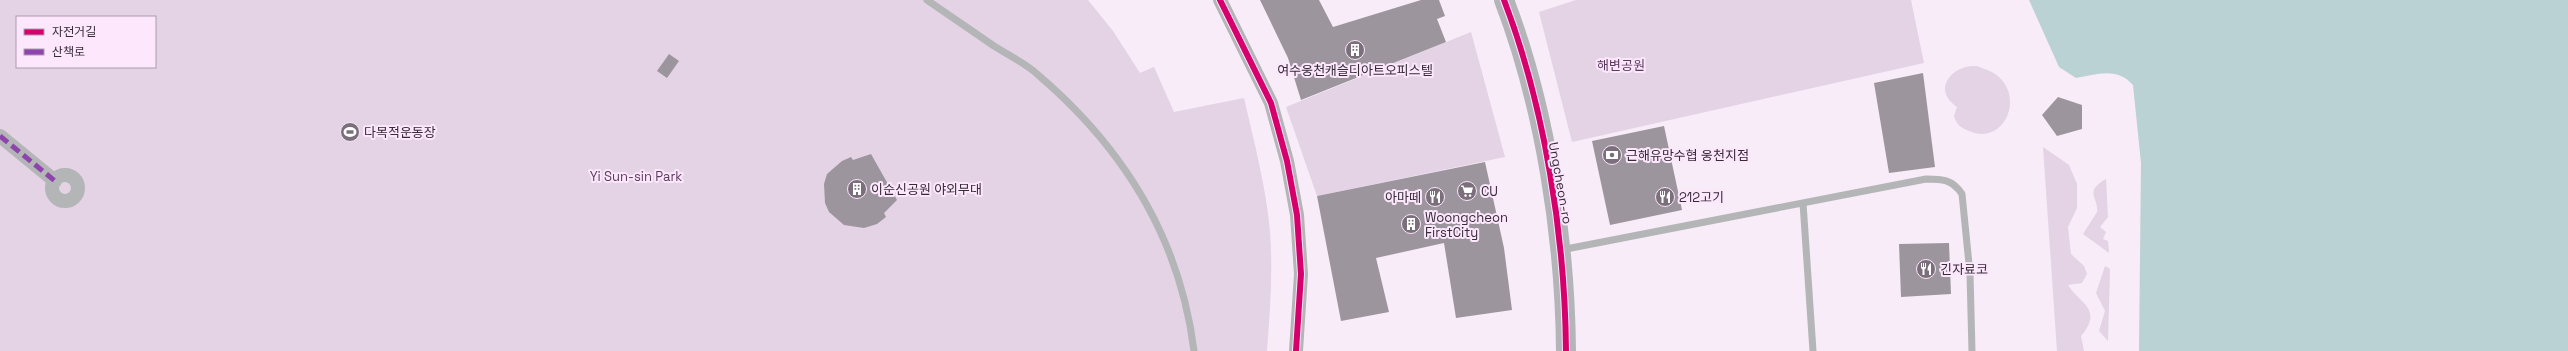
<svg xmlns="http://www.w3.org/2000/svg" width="2568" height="351" viewBox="0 0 2568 351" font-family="'Space Grotesk','Noto Sans KR',sans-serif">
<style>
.green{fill:#e3d3e4;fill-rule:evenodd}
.water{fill:#bad2d4}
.building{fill:#9d959e}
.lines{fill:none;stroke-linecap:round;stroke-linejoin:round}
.lane{stroke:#b4b5b7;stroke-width:7}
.street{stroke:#b4b5b7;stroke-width:14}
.secondary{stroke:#b4b5b8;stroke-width:20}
.quiet{stroke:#8e44ad;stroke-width:5;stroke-dasharray:10 5;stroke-linecap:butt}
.cycleway-casing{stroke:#fce7fd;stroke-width:8}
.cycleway{stroke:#d6006c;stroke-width:6}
.labels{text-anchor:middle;stroke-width:4;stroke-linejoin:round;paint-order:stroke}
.park-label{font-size:13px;fill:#5c3b5f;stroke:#fce7fd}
.poi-label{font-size:13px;fill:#362c36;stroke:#fce7fd;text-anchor:start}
.street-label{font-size:13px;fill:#362c36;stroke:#fce7fd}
</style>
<rect width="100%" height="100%" fill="#f7ecf8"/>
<path class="green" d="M0,0h1088l25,31 27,42 14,-6 20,45 70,-14c10,44 22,88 26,134 3,40 0,79 -3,119h-1267zM17,17h138v50h-138z
M1576,0h335l13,63 -352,79 -33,-130z
M1471,32l34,125 -188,39 -31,-89z
M1977,66c7,3 16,5 22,11 25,23 4,69 -30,54 -8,-3 -13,-7 -15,-15l3,-9c-26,-17 -5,-43 20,-41z
M2043,147l26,18 8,19v24l-9,19 3,27 13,12 3,8 -5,9 -14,2c11,18 36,24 13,51l3,15h-27z
M2106,179l2,38 -8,10 6,5 -3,7 5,2 1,12 -26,-19 14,-22c2,-14 -14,-20 9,-33z
M2105,266l5,3 -2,72 -9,-10 6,-20 -9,-18z"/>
<path class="water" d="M2029,0h539v351h-429l2,-188 -8,-78c-16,-18 -36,-11 -57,-7l-17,-11z"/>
<path class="building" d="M1260,0h59l14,27 88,-27h18l6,16 -8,3 9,23 -145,58 -13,-42z
M669,54l10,7 -12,17 -10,-7z
M1923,73l12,94 -46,6 -15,-90z
M2058,97l24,8v24l-25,7 -15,-21z
M1664,126l18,84 -72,15 -18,-84z
M871,154l26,46 -13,13 2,4 -9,7 -13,4 -20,-3 -15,-13 -4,-9 -1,-19 3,-10 15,-13 9,-4 2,3z
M1485,162l19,86 8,62 -56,8 -12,-75 -68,15 13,54 -48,9 -24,-125z
M1949,243l2,51 -50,3 -2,-53z"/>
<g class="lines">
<path class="lane" d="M927,0c22,15 45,31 67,46 14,9 31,17 43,28 86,73 143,164 157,277
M1803,203l10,148
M1561,250l365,-71c16,0 26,0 36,15l8,80 2,77"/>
<path class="street" d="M1220,0l51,103 16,58 10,54 4,59 -5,77
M0,136l55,45
M52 188a13 13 0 1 1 26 0a13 13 0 1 1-26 0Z"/>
<path class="secondary" d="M1504,0c41,107 61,237 62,351"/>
<path class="quiet" d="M0,136l55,45"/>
<g class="cycleway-casing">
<path id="cycleway" d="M1220,0l51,103 16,58 10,54 4,59 -5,77
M1504,0c41,107 61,237 62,351"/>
</g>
<use href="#cycleway" class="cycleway"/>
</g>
<defs>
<g id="building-disc" transform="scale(1)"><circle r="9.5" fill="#7a6f7a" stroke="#fce7fd"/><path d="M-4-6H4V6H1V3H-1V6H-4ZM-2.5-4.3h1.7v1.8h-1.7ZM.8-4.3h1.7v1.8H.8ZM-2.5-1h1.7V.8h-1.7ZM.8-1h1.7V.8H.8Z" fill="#fff"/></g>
<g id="stadium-disc" transform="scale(1)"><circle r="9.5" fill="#7a6f7a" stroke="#fce7fd"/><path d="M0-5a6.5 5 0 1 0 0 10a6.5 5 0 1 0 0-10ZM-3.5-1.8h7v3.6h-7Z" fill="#fff"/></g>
<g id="bank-disc" transform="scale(1)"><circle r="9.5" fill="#7a6f7a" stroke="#fce7fd"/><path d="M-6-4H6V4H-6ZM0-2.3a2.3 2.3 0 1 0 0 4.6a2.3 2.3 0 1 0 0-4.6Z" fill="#fff"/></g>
<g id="supermarket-disc" transform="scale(1)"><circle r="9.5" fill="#7a6f7a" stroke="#fce7fd"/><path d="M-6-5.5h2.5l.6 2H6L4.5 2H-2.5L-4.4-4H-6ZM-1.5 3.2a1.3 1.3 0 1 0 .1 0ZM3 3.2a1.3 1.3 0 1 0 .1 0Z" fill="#fff"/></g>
<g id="restaurant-disc" transform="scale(1)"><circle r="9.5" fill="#7a6f7a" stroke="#fce7fd"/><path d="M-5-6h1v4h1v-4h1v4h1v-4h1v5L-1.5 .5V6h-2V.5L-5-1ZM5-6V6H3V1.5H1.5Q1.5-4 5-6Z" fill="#fff"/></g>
</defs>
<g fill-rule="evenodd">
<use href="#building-disc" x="1355" y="50"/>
<use href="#stadium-disc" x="350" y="132"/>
<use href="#bank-disc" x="1612" y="155"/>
<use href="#building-disc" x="857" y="189"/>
<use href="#supermarket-disc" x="1467" y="191"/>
<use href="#restaurant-disc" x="1435" y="197"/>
<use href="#restaurant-disc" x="1665" y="197"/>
<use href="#building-disc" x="1411" y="224"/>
<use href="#restaurant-disc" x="1926" y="269"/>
</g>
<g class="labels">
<g class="park-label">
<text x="1621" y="70">해변공원</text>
<text x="636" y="181">Yi Sun-sin Park</text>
</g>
<g class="poi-label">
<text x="1355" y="75" text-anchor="middle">여수웅천캐슬디아트오피스텔</text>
<text x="364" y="137">다목적운동장</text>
<text x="1626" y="160">근해유망수협 웅천지점</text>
<text x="871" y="194">이순신공원 야외무대</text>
<text x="1481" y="196">CU</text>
<text x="1421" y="202" text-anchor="end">아마떼</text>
<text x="1679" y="202">212고기</text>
<text x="1425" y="222">Woongcheon<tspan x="1425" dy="15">FirstCity</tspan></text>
<text x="1940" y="274">긴자료코</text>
</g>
<g class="street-label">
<text transform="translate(1561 183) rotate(80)" y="5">Ungcheon-ro</text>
</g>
</g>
<rect x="16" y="16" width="140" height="52" fill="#fce7fd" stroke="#ad9cad"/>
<rect x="24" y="29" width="20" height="6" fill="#d6006c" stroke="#ad9cad"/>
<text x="52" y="36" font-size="12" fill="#362c36">자전거길</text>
<rect x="24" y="49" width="20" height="6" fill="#8e44ad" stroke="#ad9cad"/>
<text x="52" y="56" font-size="12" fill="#362c36">산책로</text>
</svg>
